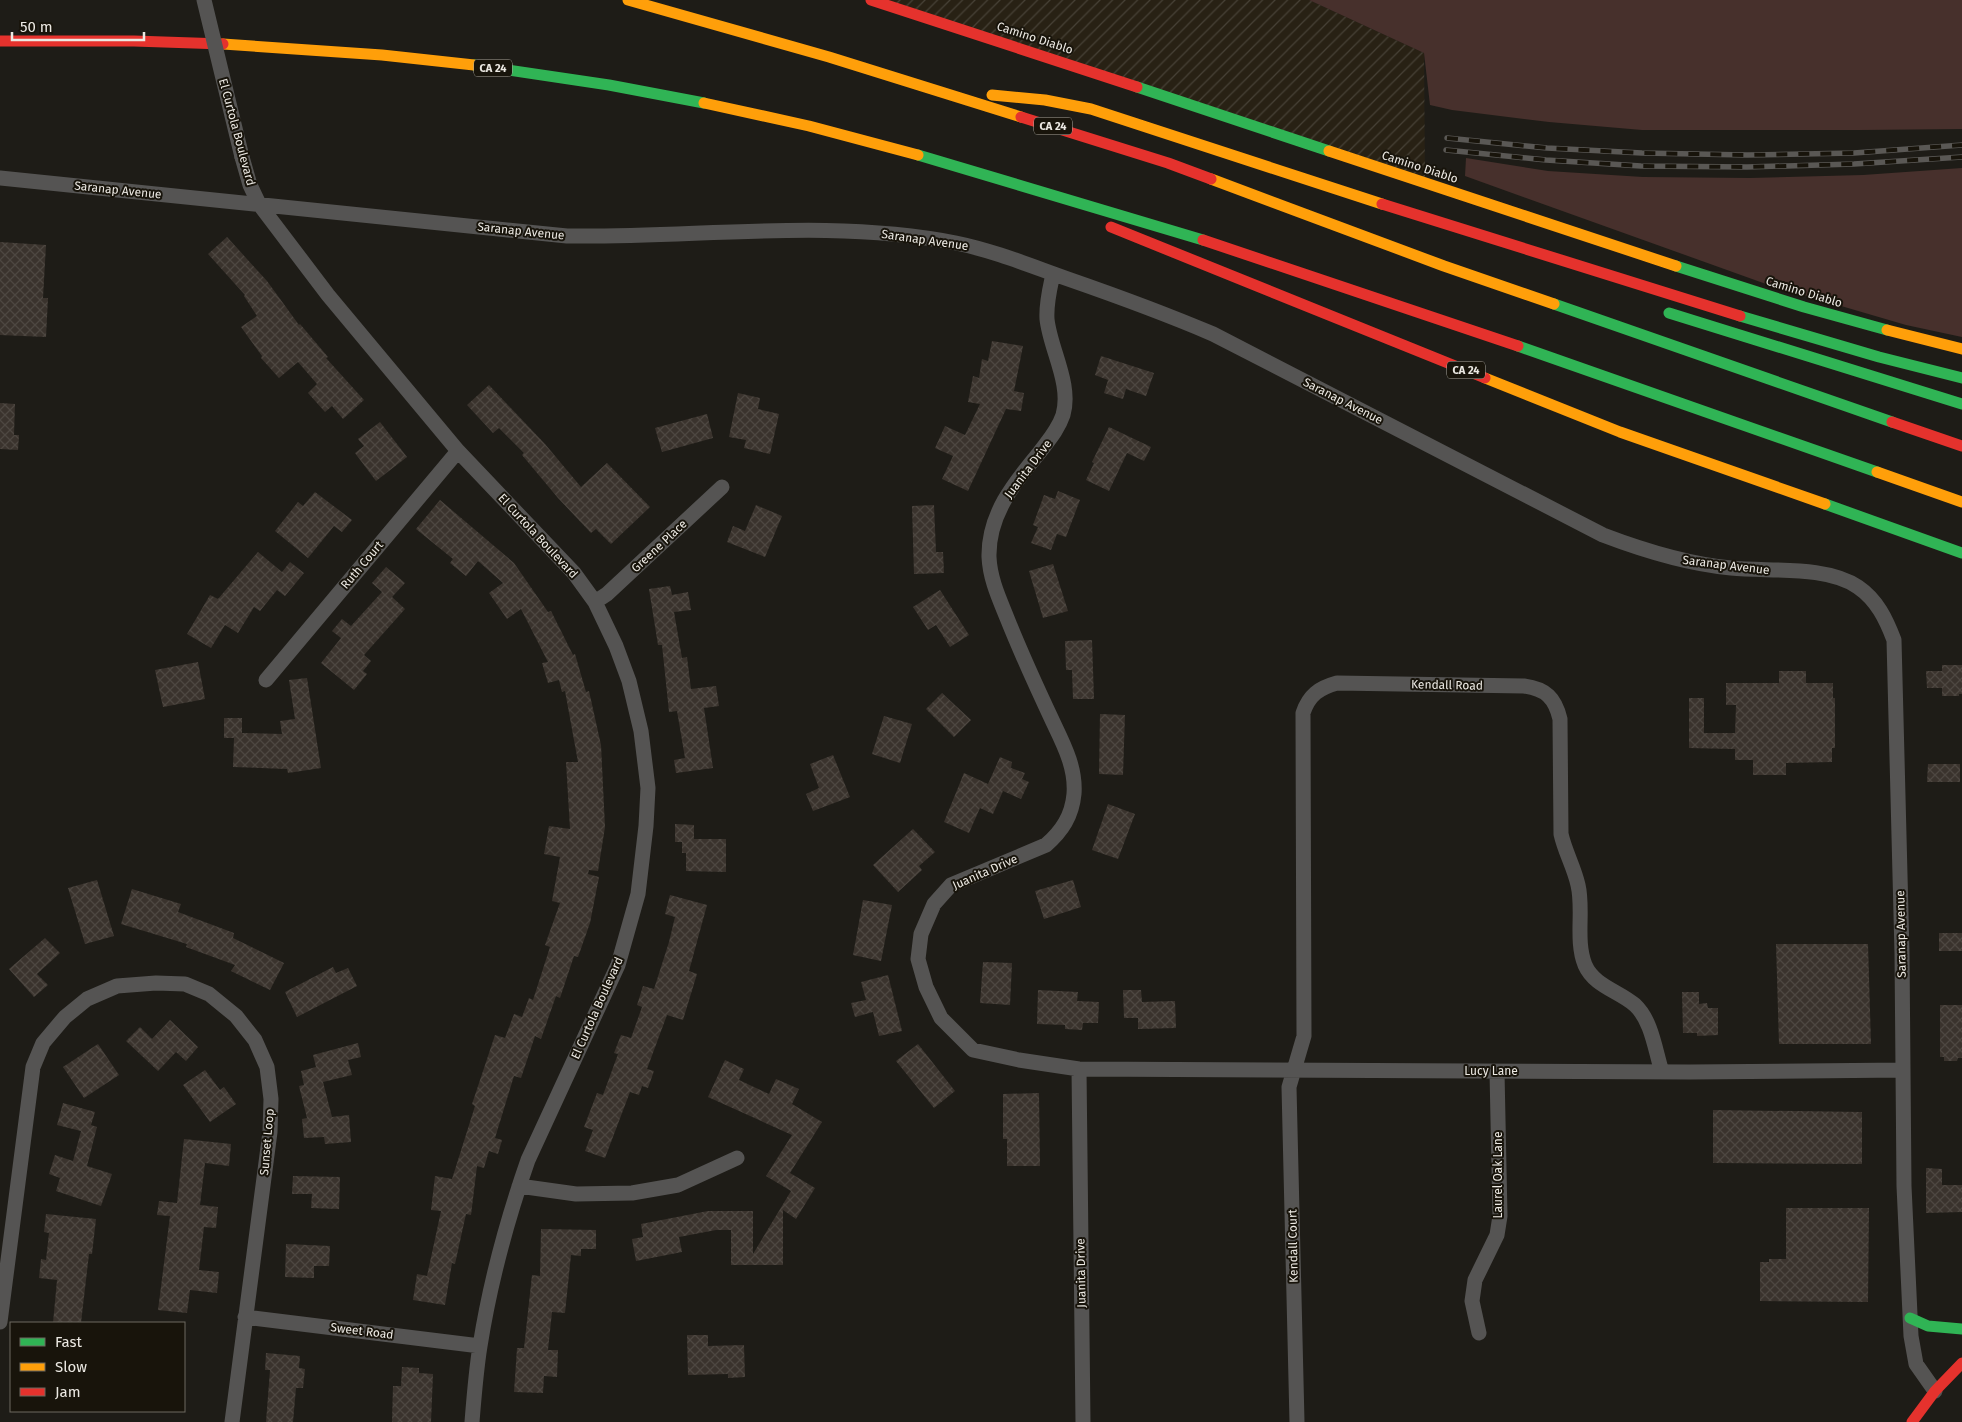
<svg xmlns="http://www.w3.org/2000/svg" width="1962" height="1422" viewBox="0 0 1962 1422" font-family="'Fira Sans',sans-serif">
<style>
.industrial{fill:url(#industrial-furrows)}
.green{fill:#47302c}
.building{fill:url(#building-cross-hatch)}
.lines{fill:none;stroke-linecap:round;stroke-linejoin:round}
.street{stroke:#555453;stroke-width:15}
.fast{stroke:#30b455;stroke-width:11}
.slow{stroke:#ff9f0a;stroke-width:11}
.jam{stroke:#e5322d;stroke-width:11}
.rail-casing{stroke:#5a5855;stroke-width:5.5}
.rail{stroke:#18140b;stroke-width:4;stroke-dasharray:11;stroke-linecap:butt}
.street-bridge{stroke:#555453;stroke-width:15}
.labels{text-anchor:middle;stroke-width:4;stroke-linejoin:round;paint-order:stroke}
.shield{fill:#18140b;stroke:#aca9a2;stroke-width:1}
.shield-label{font-size:11px;font-weight:bold;fill:#ece9e3}
.street-label{font-size:12px;fill:#ece9e3;stroke:#18140b}
</style>
<defs>
<pattern id="industrial-furrows" width="10" height="10" patternUnits="userSpaceOnUse" patternTransform="scale(1.25)"><rect width="10" height="10" fill="#282114"/><path d="M-1 1l2-2M0 10L10 0M9 11l2-2" fill="none" stroke="#474136"/></pattern>
<pattern id="building-cross-hatch" width="8" height="8" patternUnits="userSpaceOnUse" patternTransform="scale(1.25)"><rect width="8" height="8" fill="#3a332d"/><path d="M0 0l8 8M0 8l8-8" fill="none" stroke="#4d4741"/></pattern>
</defs>
<rect width="100%" height="100%" fill="#1e1c17"/>
<path class="industrial" d="M871,0h438l115,53 1,130z"/>
<path class="green" d="M1309,0h653v129l-102,1h-218l-93,-8 -97,-12 -22,-5 -6,-52z
M1466,158l82,13 95,6 107,1 113,-3 99,-7v169l-56,-12 -140,-41 -301,-108z"/>
<path class="building" d="M227,237l40,44 32,44 1,-1 28,33 -2,1 38,42 -21,19 -11,-13 -7,6 -17,-19 9,-9 -19,-22 -19,16 -18,-20 1,-2 -21,-29 16,-11 -13,-20 1,-1 -37,-41z
M0,242l46,3 -3,53h5l-2,39 -46,-2z
M992,341l31,5 -9,45 10,2 -3,18 -15,-2 -38,82 -26,-12 11,-23 -18,-8 10,-22 20,9 15,-31 -12,-2 5,-26 6,2 3,-19 6,2z
M1101,356l53,17 -8,23 -20,-7 -3,10 -19,-6 4,-13 -13,-5z
M489,385l56,59 36,43 26,-24 43,44 -39,37 -15,-15 -5,4 -33,-35 -36,-43 2,-2 -25,-25 -6,5 -26,-28z
M738,393l22,5 -2,11 21,5 -9,40 -26,-6 2,-8 -17,-3z
M0,403l15,1 -1,31h5l-1,15 -18,-1z
M707,414l6,24 -51,14 -7,-24z
M380,422l27,35 -31,24 -21,-28 9,-7 -6,-7z
M1109,427l42,20 -7,14 -17,-8 -18,38 -23,-11 8,-17 -2,-1z
M1058,491l22,9 -14,37 -9,-3 -6,16 -20,-7 7,-16 -5,-2 11,-30 11,4z
M315,492l37,28 -10,12 -8,-6 -26,32 -33,-27 23,-29 5,4z
M440,500l74,63 34,49 3,-1 22,44 2,-1 11,38 3,-1 12,54 4,82 -7,44 -9,-1 -1,4 11,3 -9,46 -12,34 -4,-1 -14,42 -4,-2 -15,43 -6,-3 -14,42 -7,-2 -19,62 7,2 -4,14 -9,-3 -5,17 -7,-2 -6,49 -5,-1 -11,50 -3,-1 -7,42 -32,-5 4,-26 10,2 14,-65 -10,-1 4,-34 17,3 23,-73 -3,-2 23,-69 10,3 9,-24 8,3 7,-19 4,2 17,-53 -5,-2 15,-42 -8,-2 8,-44 -16,-3 5,-28 21,3 -4,-67h12l-13,-71 -3,1 -3,-12 -11,3 -6,-20 6,-1 -27,-53 -14,10 -18,-26 14,-10 -25,-22 -12,15 -16,-13 3,-4 -37,-30z
M756,505l26,11 -17,41 -38,-15 6,-16 12,5z
M934,505l2,47h7l1,21 -30,1 -2,-68z
M258,552l24,20 8,-10 14,11 -19,23 -8,-6 -17,21 -6,-4 -16,26 -13,-8 -14,23 -24,-14 23,-39 8,4z
M1053,564l15,47 -25,7 -14,-47z
M386,567l19,16 -13,14 13,12 -41,46 7,6 -8,10 4,3 -13,16 -33,-27 20,-25 -9,-7 10,-12 9,7 31,-34 -10,-9z
M670,586l2,9 16,-3 3,18 -17,2 8,46 5,-1 4,32 25,-3 3,20 -15,2 9,60 -37,5 -2,-13 11,-2 -8,-47 -8,1 -7,-67h-4l-9,-56z
M940,590l29,45 -19,12 -14,-22 -8,5 -15,-23z
M1092,640l2,59h-21l-1,-29h-6l-1,-29z
M198,662l7,37 -42,8 -8,-37z
M1942,665h20v29h-3v2h-17v-8h-15l-1,-17h16z
M1779,671h27v12h27v15h2v50h-3v14l-46,1v12h-33v-15h-18v-11l-46,-1v-50h15v35h31l1,-28h-10v-22h53z
M307,678l14,90 -33,5 -1,-4 -54,-2 1,-29h-10v-20h18v15l40,1 -2,-13 15,-2 -6,-39z
M942,693l29,27 -17,17 -28,-28z
M1100,714l25,1 -2,60 -24,-1z
M884,716l28,8 -12,39 -28,-9z
M833,755l17,42 -37,14 -7,-17 13,-6 -9,-24z
M1000,757l12,5 -1,6 14,5 -3,6 7,3 -8,17 -18,-8 -10,23 -13,-6 -11,25 -25,-11 20,-49 24,11z
M1928,764h32v18h-33z
M1108,804l27,10 -17,45 -26,-9z
M675,824l19,1v14h32v33l-40,-1v-18h-4v-11h-7z
M913,829l22,23 -16,14 3,4 -24,22 -25,-27z
M97,880l17,56 -29,8 -17,-56z
M1073,880l8,27 -37,12 -9,-28z
M132,889l49,15 -3,8 56,21 -1,5 51,25 -14,27 -39,-19 4,-6 -49,-18 1,-3 -66,-20z
M670,895l37,10 -18,66 8,3 -14,46 -16,-5 -20,54 7,2 -6,17 -6,-2 -3,9 -9,-3 -25,66 -20,-7 8,-21 -9,-3 13,-34 6,2 15,-41 -4,-1 7,-18 10,3 11,-31 -5,-2 6,-19 11,3 15,-47 6,-25 -10,-3z
M863,900l29,5 -11,56 -28,-6z
M1939,933h23v18h-23z
M45,938l15,15 -23,21 11,11 -14,12 -25,-28z
M1776,944h92l3,100h-92z
M983,962l29,1 -2,42 -30,-2z
M333,967l3,6 12,-5 9,18 -60,31 -12,-25z
M888,975l14,56 -23,5 -6,-24 -18,5 -4,-14 15,-3 -5,-18z
M1038,990l40,2 -1,9 22,1 -1,21h-15l-1,7 -17,-1v-4l-28,-1z
M1123,990h18l1,12 33,-1 1,27 -38,1v-11h-14z
M1682,992h17v12l8,-1 1,5h10v27l-21,1v-3h-14z
M1940,1005h22v53h-4l-1,3h-13v-4h-4z
M170,1020l28,27 -12,14 -10,-9 -18,19 -32,-30 14,-14 12,12z
M358,1043l3,14 -13,3 4,15 -29,7 9,35 17,-2 2,27 -26,2 -1,-7 -20,1 -2,-19 5,-1 -8,-32 5,-1 -3,-14 15,-4 -3,-12z
M98,1044l21,31 -35,23 -21,-31z
M918,1044l37,47 -21,17 -38,-47z
M725,1060l19,9 -5,11 30,14 7,-15 23,10 -7,15 30,18 -32,51 25,15 -19,31 -13,-9v55h-52v-35h-15l-37,7 3,15 -46,9 -4,-22 11,-2 -2,-13 67,-13h45v43l38,-63 -25,-15 26,-41 -84,-38z
M205,1070l15,20 4,-3 12,17 -26,18 -27,-37z
M1039,1093l1,73h-33v-27h-4v-45z
M63,1103l32,9 -4,13 6,2 -10,39 25,8 -11,32 -45,-15 4,-13 -11,-4 6,-19 18,6 8,-30 -24,-6z
M1713,1110l149,2v52l-149,-1z
M184,1139l47,5 -2,22 -24,-3 -5,42 18,2 -2,21 -12,-1 -5,43 20,2 -2,21 -27,-3 -3,23 -29,-3 12,-94 -13,-1 2,-14 18,2z
M1926,1168l16,1v16h20v27l-36,1z
M293,1176l47,1 -1,32 -28,-1 1,-14h-20z
M1786,1208h83l-1,94 -108,-1v-39h9v-3h17z
M46,1214l50,5 -4,35h-3l-8,69h-28l4,-43 -18,-2 2,-19 5,1 3,-27 -5,-1z
M541,1229l55,1v19h-15v7l-10,-1 -6,58 -13,-1 -4,38h10l-1,27 -13,-1 -1,17 -29,-1 3,-44h7l8,-73 8,1z
M286,1244l44,2 -1,20h-15v12l-29,-1z
M687,1335h21v11l36,-1 1,32 -17,1v-4l-40,1z
M266,1353l34,3 -1,12 6,1 -2,19h-7l-3,34h-27l4,-52h-5z
M402,1367l17,1v5l14,1 -2,48h-39l1,-36h8z"/>
<g class="lines">
<path class="street" d="M242,157l8,28 9,19 69,91 130,156 116,122 21,29 21,44 13,35 12,50 7,57 -2,38 -8,68 -20,71 -90,195c-21,60 -38,123 -48,186 -4,25 -6,51 -8,76
M0,178l567,58c129,2 261,-18 389,7 39,8 75,23 112,36 49,17 98,35 145,55l390,201c42,16 84,29 128,33 38,4 95,-3 127,19 19,13 28,32 36,53l8,313 2,233 7,150 5,28 19,27
M1053,274c-3,14 -7,29 -6,45 3,30 25,65 16,96 -5,15 -15,26 -24,38 -25,30 -51,62 -50,104 1,22 10,41 18,61 14,35 30,70 46,104 11,23 23,46 21,72 -2,22 -12,37 -28,51l-95,40 -17,19 -13,30 -3,25 8,28 15,31 32,32 46,10 60,9 611,3 213,-2
M595,602l12,-8 115,-107
M266,680l192,-229
M1079,1069l4,353
M519,1186l57,8 56,-1 46,-8 59,-27
M245,1317l235,29
M0,1322l33,-255 10,-24 22,-26 22,-18 30,-13 39,-3 29,1 24,10 27,22 19,24 12,27 4,32 -1,33 -38,290
M1479,1333l-7,-32 3,-21 22,-45 3,-19 -3,-144
M1297,1422l-8,-335 15,-51 -1,-323c6,-18 16,-25 34,-30l187,3c22,3 31,12 36,33l1,115c4,18 13,33 17,51 6,25 -3,55 7,80 9,21 34,26 50,40 17,16 20,45 27,67"/>
<path class="fast" d="M474,65l135,20 95,18
M1137,87l192,64
M918,155l285,85
M1676,266l128,41 83,23
M1554,304l338,118
M1669,313l293,91
M1740,316l139,41 83,21
M1518,346l359,126
M1825,504l137,49
M1910,1318l18,8 34,3"/>
<path class="slow" d="M628,0l201,57 192,60
M223,44l159,11 92,10
M992,95l53,5 46,9 291,95
M704,103l105,23 109,29
M1329,151l347,115
M1211,179l233,87 110,38
M1887,330l75,19
M1485,378l135,54 205,72
M1877,472l85,30"/>
<path class="jam" d="M871,0l266,87
M0,41h134l89,3
M1021,117l147,46 43,16
M1382,204l358,112
M1111,227l374,151
M1203,240l315,106
M1892,422l70,24
M1912,1422l23,-31 27,-28"/>
<g class="rail-casing">
<path id="rail" d="M1447,138l100,10 95,5 105,2 107,-2 108,-8
M1446,150l100,10 95,6 106,1 107,-3 108,-7"/>
</g>
<use href="#rail" class="rail"/>
<path class="street-bridge" d="M204,0l38,157"/>
</g>
<g class="labels">
<g class="shield">
<rect x="474" y="59.5" width="38" height="17" rx="4"/>
<rect x="1034" y="117.5" width="38" height="17" rx="4"/>
<rect x="1447" y="361.5" width="38" height="17" rx="4"/>
</g>
<g class="shield-label">
<text x="493" y="72">CA 24</text>
<text x="1053" y="130">CA 24</text>
<text x="1466" y="374">CA 24</text>
</g>
<g class="street-label">
<text transform="translate(1035 38) rotate(18)" y="4">Camino Diablo</text>
<text transform="translate(237 132) rotate(75)" y="4">El Curtola Boulevard</text>
<text transform="translate(1420 167) rotate(18)" y="4">Camino Diablo</text>
<text transform="translate(118 190) rotate(6)" y="4">Saranap Avenue</text>
<text transform="translate(521 231) rotate(6)" y="4">Saranap Avenue</text>
<text transform="translate(925 240) rotate(8)" y="4">Saranap Avenue</text>
<text transform="translate(1804 292) rotate(17)" y="4">Camino Diablo</text>
<text transform="translate(1343 401) rotate(27)" y="4">Saranap Avenue</text>
<text transform="translate(1028 469) rotate(-53)" y="4">Juanita Drive</text>
<text transform="translate(538 536) rotate(47)" y="4">El Curtola Boulevard</text>
<text transform="translate(659 546) rotate(-43)" y="4">Greene Place</text>
<text transform="translate(362 565) rotate(-50)" y="4">Ruth Court</text>
<text transform="translate(1726 565) rotate(7)" y="4">Saranap Avenue</text>
<text transform="translate(1447 685) rotate(1)" y="4">Kendall Road</text>
<text transform="translate(985 872) rotate(-24)" y="4">Juanita Drive</text>
<text transform="translate(1901 934) rotate(-91)" y="4">Saranap Avenue</text>
<text transform="translate(597 1008) rotate(-66)" y="4">El Curtola Boulevard</text>
<text x="1491" y="1075">Lucy Lane</text>
<text transform="translate(267 1142) rotate(-85)" y="4">Sunset Loop</text>
<text transform="translate(1498 1175) rotate(-90)" y="4">Laurel Oak Lane</text>
<text transform="translate(1293 1246) rotate(-91)" y="4">Kendall Court</text>
<text transform="translate(1081 1273) rotate(-91)" y="4">Juanita Drive</text>
<text transform="translate(362 1331) rotate(7)" y="4">Sweet Road</text>
</g>
</g>
<rect x="10" y="1322" width="175" height="90" fill="#18140b" stroke="#6d6961"/>
<rect x="20" y="1338" width="25" height="8" fill="#30b455" stroke="#6d6961"/>
<text x="55" y="1347" font-size="15" fill="#ece9e3">Fast</text>
<rect x="20" y="1363" width="25" height="8" fill="#ff9f0a" stroke="#6d6961"/>
<text x="55" y="1372" font-size="15" fill="#ece9e3">Slow</text>
<rect x="20" y="1388" width="25" height="8" fill="#e5322d" stroke="#6d6961"/>
<text x="55" y="1397" font-size="15" fill="#ece9e3">Jam</text>
<path d="M12 32v8h132v-8" fill="none" stroke="#ece9e3" stroke-width="2.5"/>
<text x="20" y="32" font-size="15" fill="#ece9e3" stroke="#18140b" stroke-width="4" paint-order="stroke">50 m</text>
</svg>
